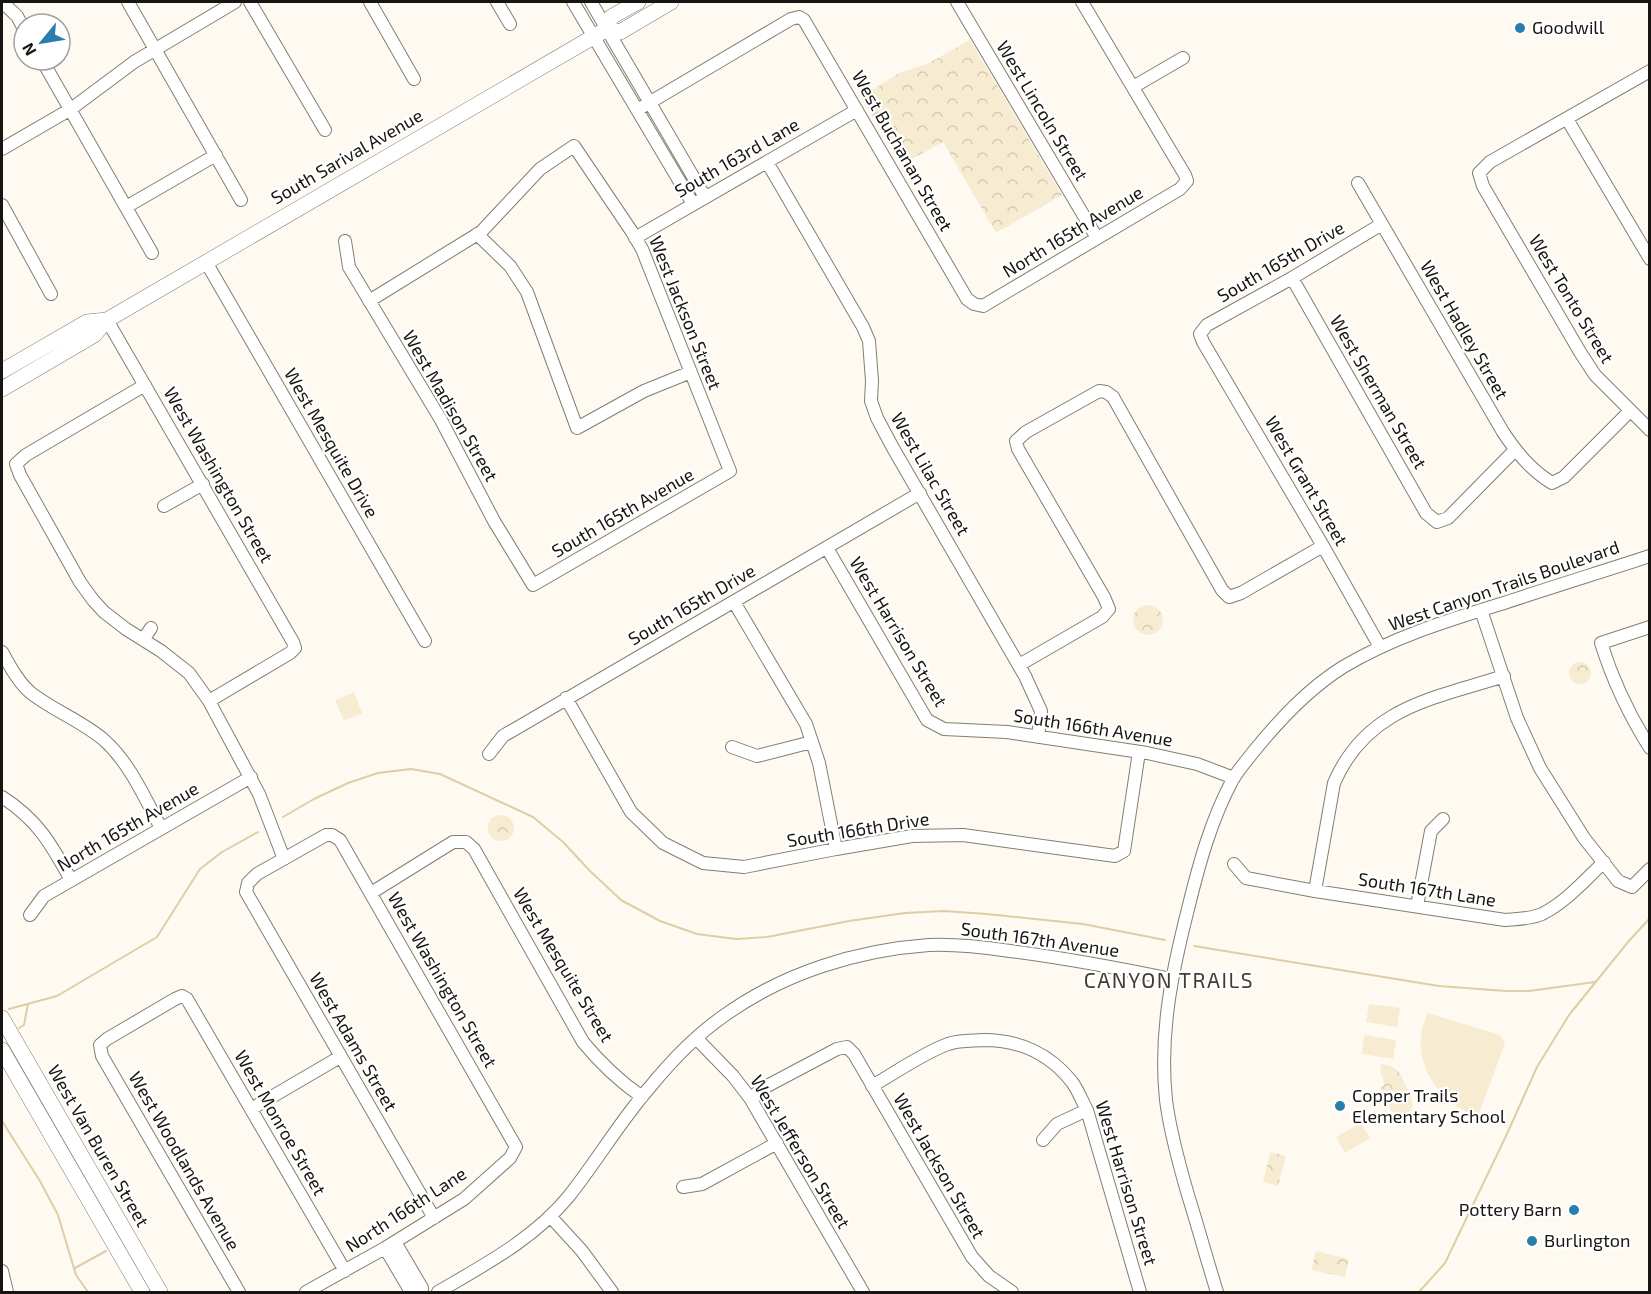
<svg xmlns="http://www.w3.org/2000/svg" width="1651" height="1294" viewBox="0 0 1651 1294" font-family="'Exo 2',sans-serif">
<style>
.park{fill:url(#park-crowns)}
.pitch{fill:#f7ecd2}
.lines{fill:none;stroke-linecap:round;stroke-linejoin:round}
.stream{stroke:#decea8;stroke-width:2}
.minor-casing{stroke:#827e73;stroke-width:14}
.major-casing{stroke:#827e73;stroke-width:16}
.minor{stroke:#fff;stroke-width:12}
.major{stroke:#fff;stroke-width:15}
.poi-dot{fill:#297eae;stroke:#fff;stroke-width:2}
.labels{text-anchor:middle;stroke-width:4.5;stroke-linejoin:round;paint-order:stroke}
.poi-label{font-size:18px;fill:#171511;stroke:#fff;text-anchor:start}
.street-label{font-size:18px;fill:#171511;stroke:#fff}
.quarter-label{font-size:21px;letter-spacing:1.5px;fill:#413d33;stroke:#fff}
</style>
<defs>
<pattern id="park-crowns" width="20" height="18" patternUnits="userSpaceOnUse" patternTransform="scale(1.5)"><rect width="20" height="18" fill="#f7ecd2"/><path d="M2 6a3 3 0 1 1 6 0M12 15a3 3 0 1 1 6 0" fill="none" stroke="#d3cab3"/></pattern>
</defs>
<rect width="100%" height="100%" fill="#fefaf1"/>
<path class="park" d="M970,40l92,155 -66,38 -53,-91 -42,23 -40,-68 38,-24 28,-9z
M1133 620a15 15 0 1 1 30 0a15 15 0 1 1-30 0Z
M1569 673a11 11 0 1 1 22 0a11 11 0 1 1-22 0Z
M488 828a13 13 0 1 1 26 0a13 13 0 1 1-26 0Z
M1381,1064c5,1 9,1 13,4 8,5 9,12 13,20 6,14 12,26 -10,27l-6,-4 -6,-17 -5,-6 1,-2h3c0,-10 -5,-10 -3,-22z
M1270,1152l16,4 -8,30 -15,-4z
M1316,1251l33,8 -4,18 -34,-7z"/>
<path class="pitch" d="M354,692l8,21 -18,8 -9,-21z
M1369,1004l31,4 -3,19 -31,-5z
M1427,1013l67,20 7,3 4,7 -27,74c-33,-12 -61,-44 -57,-82 1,-7 4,-15 6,-22z
M1364,1035l32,5 -3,19 -31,-5z
M1361,1123l9,15 -25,15 -9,-16z"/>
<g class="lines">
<path class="stream" d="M283,817l31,-18 34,-16 30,-10 33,-4 29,5 93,43 30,25 27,29 31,29 39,21 37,13 39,5 31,-2 82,-16 56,-8 39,-2 43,3 96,10 82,16
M1194,946l245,40 67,5h23l66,-9
M9,1009l48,-13 100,-59 43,-68 22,-17 36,-20
M19,1028l5,-3 4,-21
M2,1121l38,60 18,34 18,60 12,17
M75,1268l31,-17
M1419,1292l26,-29 61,-127 31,-69 32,-52 59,-73 22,-24"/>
<g class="minor-casing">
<path id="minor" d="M2,2l15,14 7,13
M128,2l113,198
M250,2l75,128
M370,2l44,77
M497,2l13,22
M573,2l120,202
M591,2l114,195
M957,2l140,236
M42,60l110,193
M1650,71l-160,91 -11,11 4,13 97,166 15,23 55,55
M1133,87l50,-29
M637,110l154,-91 8,-2 5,3 163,279 7,5 9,2 197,-117 7,-8 -2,-6 -103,-173
M1567,119l83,140
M2,149l69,-40 63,-47 101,-60
M767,162l96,165 6,14 3,40 -1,20 6,17 16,30 132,228 16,35 -3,26
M1358,183l145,249c14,21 28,38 49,51l12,-6 66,-66
M2,205l49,89
M126,207l90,-52
M477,234l33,32 17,26 50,136 67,-37 47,-19
M635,238l222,-128
M345,241l4,26 92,153 53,101 39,64 197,-114 -88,-222 -10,-17 -58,-86 -34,23 -59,63 -112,69
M206,262l219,379
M1292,278l134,235 11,9 11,-4 67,-68
M107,320l186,322 2,6 -5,5 -81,48
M145,385l-119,70 -10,9 4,11 60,107 13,18 11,12 22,17 35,22 28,22 20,28 50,93 25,65
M164,506l39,-22
M827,548l100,172 17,9 63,3 140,21 50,11 37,14
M734,602l72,122 13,39 17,86
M1481,610l36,108 23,50 44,70 34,43 14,6 18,-18
M1650,627l-49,16c12,38 28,72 49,105
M143,640l8,-12
M1380,647l-57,-101 -120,-204 -3,-8 7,-9 85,-47 90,-54
M2,652c8,14 16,30 29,41 23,18 51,28 73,47 26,23 41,59 57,88
M1019,665l83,-48 7,-8 -5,-12 -86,-148 -2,-8 10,-9 73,-41 7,1 7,5 109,193 7,7 12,-4 82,-47
M566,698l65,114 32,31 40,20 41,4 92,-18 76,-13 51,-1 152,21 9,-5 15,-99
M732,747l25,9 55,-14
M489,754l14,-18 417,-243
M2,797c36,23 49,47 69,83
M1234,864l12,14 69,13 190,29c12,-1 26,-1 37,-6 24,-12 43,-34 62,-52
M1315,891l19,-108c33,-76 99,-84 170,-107
M371,893l82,-51h13l8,7 109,193c18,22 35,38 59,55
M1417,906l14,-75 12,-12
M30,915l14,-19 207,-119
M696,1038l37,38 17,22 113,194
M872,1086c23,-13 51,-33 76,-42 12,-4 24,-3 36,-4 35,0 66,14 88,42 6,8 10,19 15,28l53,182
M750,1098l17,-12 70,-37 10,-2 7,7 118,203 17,19 23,16
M251,1109l89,-52
M1043,1140l14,-16 30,-14
M683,1187l19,-3 75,-41
M550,1216l32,35 30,41
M395,1242l27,46v4
M385,1248l26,44
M2,1271l5,21
M239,1292l-137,-236 -2,-11 7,-6 68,-40 7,-3 5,3 158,272
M306,1292l79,-44 79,-49 46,-41 6,-11 -176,-307 -8,-5h-6l-69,39 -9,9 -2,9 188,326
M438,1292c46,-27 96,-53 131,-96 28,-35 51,-75 81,-109 22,-27 46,-52 75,-72 59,-42 132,-65 204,-70 27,-1 54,2 81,6 54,7 108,17 161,28
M1217,1292c-10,-32 -19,-65 -29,-97 -9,-31 -18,-63 -22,-95 -7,-66 6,-128 22,-191 11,-45 23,-89 45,-130 6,-10 14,-19 21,-28 26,-32 54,-62 89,-84 50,-30 106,-47 161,-64 48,-16 97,-31 146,-47"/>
</g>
<g class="major-casing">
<path id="major" d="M607,29l4,-12 27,-15
M2,371l85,-49 20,-2
M2,389l92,-54 13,-15 500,-291 13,3 51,-30
M2,1018l158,274
M2,1050l140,242"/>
</g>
<use href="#minor" class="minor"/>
<use href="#major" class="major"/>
</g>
<g class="poi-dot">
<circle cx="1520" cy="28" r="6"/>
<circle cx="1340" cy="1106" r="6"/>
<circle cx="1574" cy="1210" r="6"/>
<circle cx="1532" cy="1241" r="6"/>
</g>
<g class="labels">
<g class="poi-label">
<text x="1532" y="34">Goodwill</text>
<text x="1352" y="1102">Copper Trails<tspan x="1352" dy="21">Elementary School</tspan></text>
<text x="1562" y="1216" text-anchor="end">Pottery Barn</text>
<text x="1544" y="1247">Burlington</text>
</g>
<g class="street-label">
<text transform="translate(1042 111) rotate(59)" y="6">West Lincoln Street</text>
<text transform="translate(902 151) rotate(60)" y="6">West Buchanan Street</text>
<text transform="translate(347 157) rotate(-30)" y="6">South Sarival Avenue</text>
<text transform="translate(737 158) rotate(-30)" y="6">South 163rd Lane</text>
<text transform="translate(1073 232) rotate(-31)" y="6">North 165th Avenue</text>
<text transform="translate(1281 262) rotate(-30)" y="6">South 165th Drive</text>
<text transform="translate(1571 299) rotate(59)" y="6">West Tonto Street</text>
<text transform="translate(685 313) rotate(68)" y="6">West Jackson Street</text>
<text transform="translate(1464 330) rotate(60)" y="6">West Hadley Street</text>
<text transform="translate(1378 392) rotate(60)" y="6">West Sherman Street</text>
<text transform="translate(450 406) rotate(60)" y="6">West Madison Street</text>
<text transform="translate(331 443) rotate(60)" y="6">West Mesquite Drive</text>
<text transform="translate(930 474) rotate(60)" y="6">West Lilac Street</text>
<text transform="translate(218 475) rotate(60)" y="6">West Washington Street</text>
<text transform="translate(1306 481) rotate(60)" y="6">West Grant Street</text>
<text transform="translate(623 513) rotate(-30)" y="6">South 165th Avenue</text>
<text transform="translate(1504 586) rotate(-19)" y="6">West Canyon Trails Boulevard</text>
<text transform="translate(692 605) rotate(-30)" y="6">South 165th Drive</text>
<text transform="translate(898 632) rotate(59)" y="6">West Harrison Street</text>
<text transform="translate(1093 728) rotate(9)" y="6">South 166th Avenue</text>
<text transform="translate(128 827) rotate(-30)" y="6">North 165th Avenue</text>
<text transform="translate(858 830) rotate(-9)" y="6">South 166th Drive</text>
<text transform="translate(1427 890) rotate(9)" y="6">South 167th Lane</text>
<text transform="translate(1040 940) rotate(8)" y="6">South 167th Avenue</text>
<text transform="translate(563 965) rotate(59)" y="6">West Mesquite Street</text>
<text transform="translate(442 980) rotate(60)" y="6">West Washington Street</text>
<text transform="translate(353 1042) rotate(60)" y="6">West Adams Street</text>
<text transform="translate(280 1123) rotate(60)" y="6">West Monroe Street</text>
<text transform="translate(98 1146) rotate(60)" y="6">West Van Buren Street</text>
<text transform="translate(800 1152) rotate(59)" y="6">West Jefferson Street</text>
<text transform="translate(184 1161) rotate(60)" y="6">West Woodlands Avenue</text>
<text transform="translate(939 1166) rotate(60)" y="6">West Jackson Street</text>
<text transform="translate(1126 1183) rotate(73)" y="6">West Harrison Street</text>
<text transform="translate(406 1210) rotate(-33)" y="6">North 166th Lane</text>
</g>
<g class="quarter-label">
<text x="1169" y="988">CANYON TRAILS</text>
</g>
</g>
<rect width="1651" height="1294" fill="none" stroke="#171511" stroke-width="6"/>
<g transform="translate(42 42) rotate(240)"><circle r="28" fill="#ffffff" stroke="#a2a1a0" stroke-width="1.5"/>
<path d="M0-4.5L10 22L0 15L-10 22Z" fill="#297eae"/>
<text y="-9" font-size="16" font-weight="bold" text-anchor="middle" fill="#171511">N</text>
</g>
</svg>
